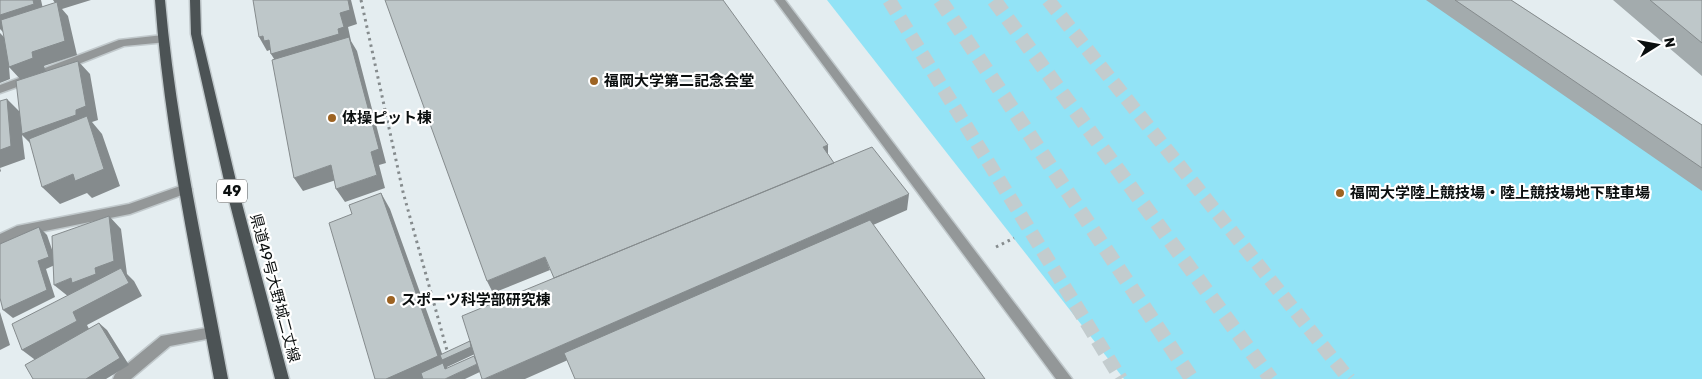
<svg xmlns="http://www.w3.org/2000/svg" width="1702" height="379" viewBox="0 0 1702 379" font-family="Rubik,'Noto Sans JP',sans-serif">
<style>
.green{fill:#92e3f6}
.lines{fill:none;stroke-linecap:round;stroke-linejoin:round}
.trunk-tunnel{stroke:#c3ccce;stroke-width:14;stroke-dasharray:14 7;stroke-linecap:butt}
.motorway-tunnel{stroke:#c3ccce;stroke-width:15;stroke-dasharray:15 8;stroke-linecap:butt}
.service-casing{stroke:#c1c9cc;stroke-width:3}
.minor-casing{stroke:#c1c9cc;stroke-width:3}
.primary-casing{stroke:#c1c9cc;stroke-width:3}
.path{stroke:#858b8d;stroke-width:3;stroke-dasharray:2.5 4;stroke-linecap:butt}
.service{fill:#939798;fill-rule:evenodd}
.minor{fill:#939798;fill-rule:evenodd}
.primary{fill:#4c5355;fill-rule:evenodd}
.wall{fill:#a3abad}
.shaded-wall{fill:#858b8d}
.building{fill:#bec7c9;stroke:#858b8d}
.poi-dot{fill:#9d6322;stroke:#fff;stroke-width:2}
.labels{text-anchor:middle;stroke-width:4.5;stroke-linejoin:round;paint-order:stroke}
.shield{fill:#fff;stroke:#545757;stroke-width:1}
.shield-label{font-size:14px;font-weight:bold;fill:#0b0f0f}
.poi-label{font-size:15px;font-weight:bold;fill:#0b0f0f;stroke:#fff;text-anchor:start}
.street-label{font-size:15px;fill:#0b0f0f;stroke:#fff}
</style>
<rect width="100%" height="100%" fill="#e4edf0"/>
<path class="green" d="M827,0h653l222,147v232h-578z"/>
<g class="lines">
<path class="trunk-tunnel" d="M889,0l232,379
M1048,0l301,379"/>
<path class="motorway-tunnel" d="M940,0l252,379
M994,0l277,379"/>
<g class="service-casing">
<path id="service" d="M775,0h10l287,379h-16z"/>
</g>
<g class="minor-casing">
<path id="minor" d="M163,35l4,1 1,3 -1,3 -43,4 -71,28 -4,1 -6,-4 2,-3 74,-28z
M30,74l4,1 2,3 -2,3 -34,12v-8z
M186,184l4,2 2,3 -2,3 -60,22 -110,22 -20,9v-11l17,-8 112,-22z
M212,327l5,2 2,4 -2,4 -47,9 -39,33h-18l2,-5 46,-38z"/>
</g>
<g class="primary-casing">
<path id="primary" d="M155,0h10c11,127 40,254 63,379h-14c-23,-125 -50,-252 -59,-379z
M190,0h10l1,34 36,151 52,194h-14l-50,-194 -34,-151z"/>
</g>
<path class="path" d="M361,0l42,192 45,162
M996,247l18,-9"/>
<use href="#service" class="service"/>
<use href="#minor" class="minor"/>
<use href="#primary" class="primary"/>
</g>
<path class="wall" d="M1426,0h85l191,125v66z
M1613,0h89v76z"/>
<path class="shaded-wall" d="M33,0h8l4,18 -42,14 -3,-3v-14z
M53,0h38l-29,9 6,7 9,39 -33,11 2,6 -25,8 -12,-13 1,12 -10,4v-50l6,6 26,13 25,-46z
M348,0h3l6,24 -9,3 3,14 6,10 29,112 -7,2 6,23 -40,14 -9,-13 41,-14 -98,-108 -8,-13 -1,-4 -3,1 -8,-14 4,-1 75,-7 2,-16z
M78,61l12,13 8,46 -6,2 10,12 18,52 -28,12 -5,-5 -27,11 -18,-17 31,-13 31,-5 -69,-21 -13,-13 3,24 -25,9 1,3 -1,1v-22l7,-51 13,13 56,-2z
M828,145v13l-5,-11z
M331,165l8,14 -36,12 -9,-13z
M381,193l9,16 54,150 27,-19 6,13 -30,14 2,9 -21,3h-42z
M909,194l-2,16 -382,169h-41z
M109,216l12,13 6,45 7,7 8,15 -55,29 4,8 -53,29 -16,-12 51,-38 -4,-15 -15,-12 41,-17z
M39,227l8,8 10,29 -11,5 9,28 -42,21 -10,-8 35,-49z
M545,257l5,13 -57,23 -6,-12z
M0,312l10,33 -10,5z
M99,323l8,7 22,35 -23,14h-20z
M479,363l5,7 -19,9h-20z"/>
<path class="building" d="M0,0h33l1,4 -34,11z
M253,0h95l2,10 -10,3 4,14 -6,2 1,5 -68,20 -2,-14 -5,1 -1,-5 -4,1z
M385,0h338l105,145 -5,2 11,16 -280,115 -9,-21 -58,24z
M1455,0h56l191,125v43z
M1650,0h52v43z
M57,2l8,39 -33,11 1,6 -24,9 -8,-47z
M349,37l30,112 -8,3 6,23 -41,14 -5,-24 -37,13 -22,-118z
M78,61l8,45 -10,4v5l-54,19 -6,-53z
M7,99l4,47 -11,4v-49z
M87,116l17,53 -29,12 -2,-7 -31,13 -13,-48z
M872,147l37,47 -425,185h-2l-20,-63z
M381,193l57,163 -52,23h-11l-46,-156 23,-9 -3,-9z
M109,216l5,45 -19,7 1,6 -24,9 -1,-5 -17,7 -2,-49z
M870,220l115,159h-410l-11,-26z
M39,227l10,30 -11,4 9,29 -44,20 -3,-12v-54z
M121,268l8,15 -56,29 4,9 -55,29 -10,-26z
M99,323l21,35 -34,21h-53l-8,-14z
M470,341l1,6 -29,13 -2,-5z
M474,356l3,8 -32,15h-22l-2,-6 22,-10 2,6z"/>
<g class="poi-dot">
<circle cx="594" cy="81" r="5"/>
<circle cx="332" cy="118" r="5"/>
<circle cx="1340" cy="193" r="5"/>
<circle cx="391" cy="300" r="5"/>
</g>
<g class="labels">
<rect class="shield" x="217" y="179.5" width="30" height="23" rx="4"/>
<g class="shield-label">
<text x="232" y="196">49</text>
</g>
<g class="poi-label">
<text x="604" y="86">福岡大学第二記念会堂</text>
<text x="342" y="123">体操ピット棟</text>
<text x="1350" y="198">福岡大学陸上競技場・陸上競技場地下駐車場</text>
<text x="401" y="305">スポーツ科学部研究棟</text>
</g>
<g class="street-label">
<text transform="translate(275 288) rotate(75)" y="5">県道49号大野城二丈線</text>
</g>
</g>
<g transform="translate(1657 45) rotate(79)" stroke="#ffffff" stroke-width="4" paint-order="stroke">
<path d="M0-4L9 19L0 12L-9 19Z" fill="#0b0f0f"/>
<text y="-8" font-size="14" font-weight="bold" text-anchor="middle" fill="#0b0f0f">N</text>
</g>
</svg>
